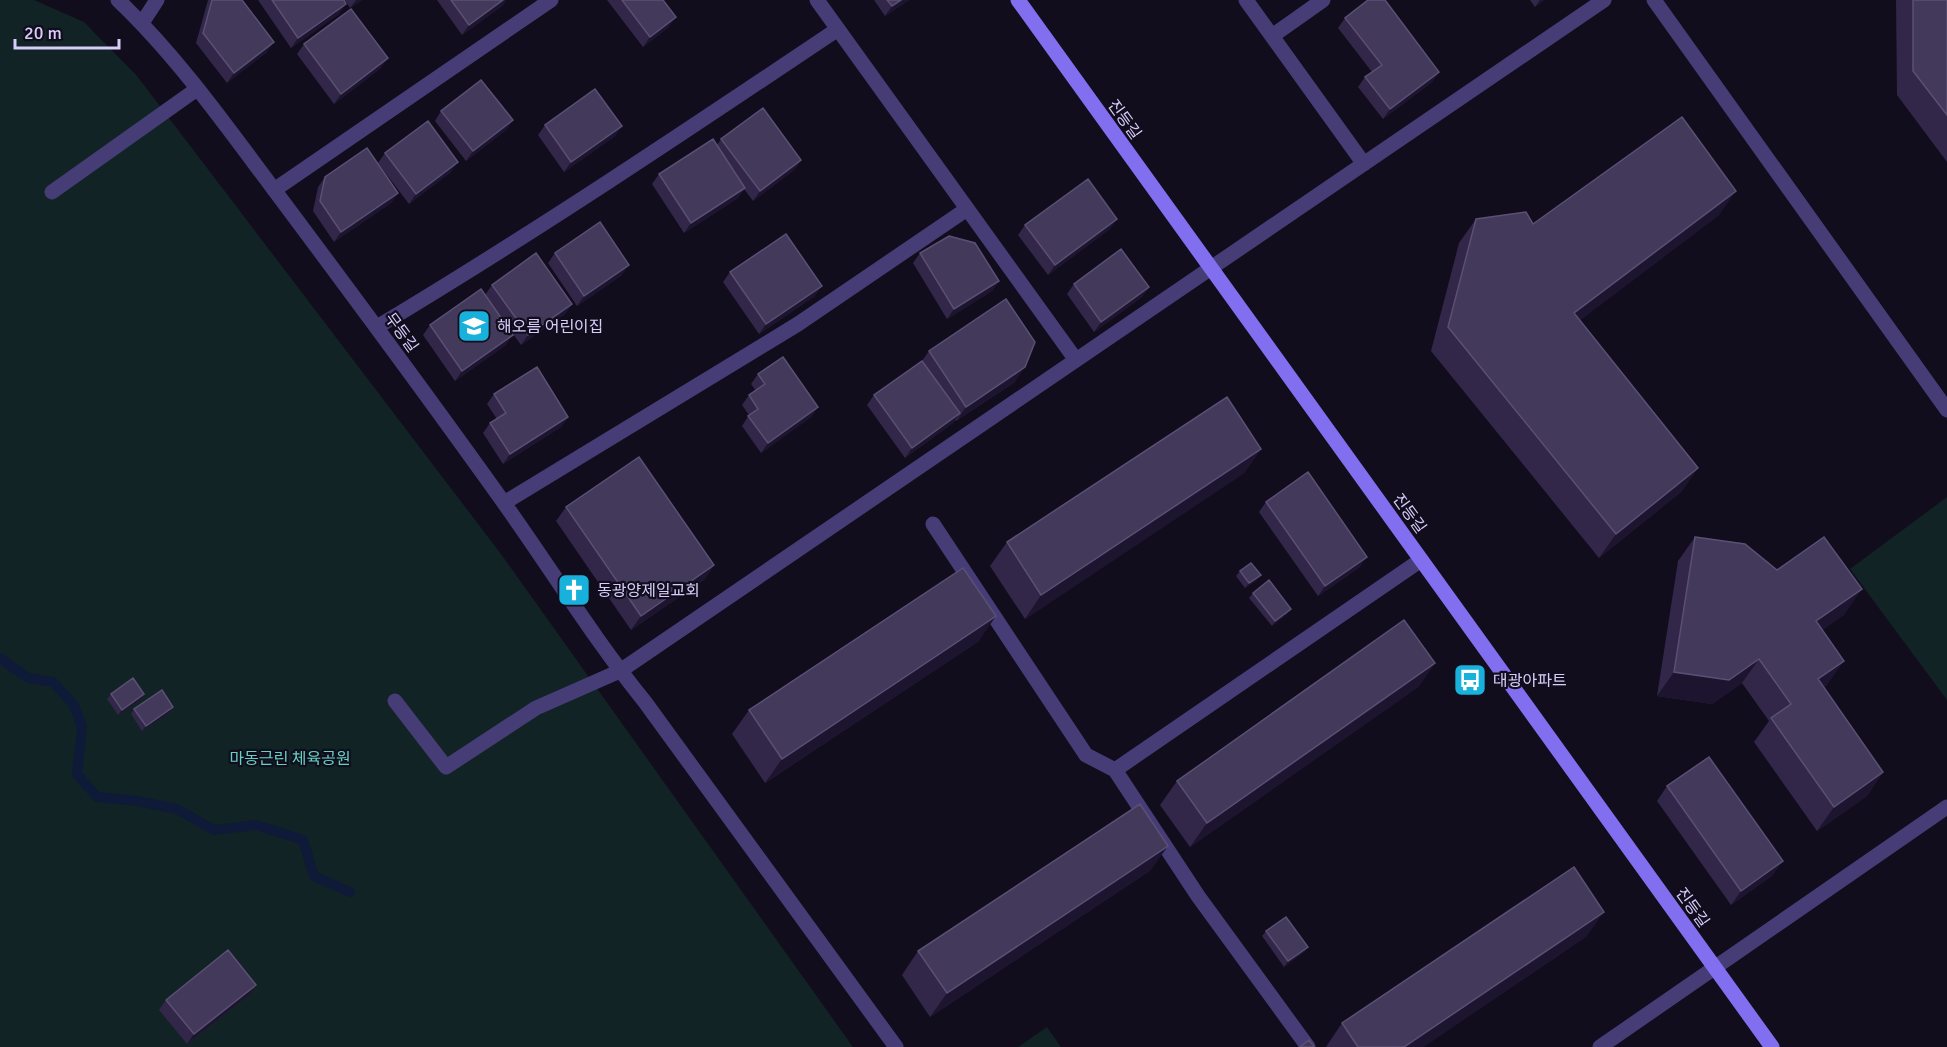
<svg xmlns="http://www.w3.org/2000/svg" width="1947" height="1047" viewBox="0 0 1947 1047" font-family="Signika,'Noto Sans KR',sans-serif">
<style>
.green{fill:#112325}
.lines{fill:none;stroke-linecap:round;stroke-linejoin:round}
.stream{stroke:#0f1a39;stroke-width:10}
.street{stroke:#463d76;stroke-width:15}
.secondary{stroke:#816fef;stroke-width:15}
.wall{fill:#322748}
.shaded-wall{fill:#1d152f}
.building{fill:#43395b;stroke:#5b5074;stroke-width:1.5}
.labels{text-anchor:middle;stroke-width:4.5;stroke-linejoin:round;paint-order:stroke}
.street-label{font-size:16px;fill:#d8cdfa;stroke:#110d1c}
.poi-label{font-size:16px;fill:#d8cdfa;stroke:#110d1c;text-anchor:start}
.park-label{font-size:16px;fill:#62d1c2;stroke:#110d1c}
</style>
<rect width="100%" height="100%" fill="#110d1c"/>
<path class="green" d="M0,0h34l50,22 53,54 364,478 352,493h-853z
M1947,497v203l-97,-131z
M1047,1027l14,20h-43z"/>
<g class="lines">
<path class="stream" d="M0,658l28,20 25,4 21,23 8,23 -5,46 20,23 40,4 40,8 37,21 42,-5 47,15 11,36 36,16"/>
<path class="street" d="M118,0c63,60 114,134 166,203 74,99 148,199 220,300 47,66 90,136 141,199l251,345
M817,0l259,360
M1246,0l118,164
M1654,0l293,410
M142,23l15,-23
M1272,36l51,-36
M274,190l277,-190
M52,192l145,-103
M377,327c157,-94 309,-196 461,-298
M504,503l294,-179 169,-115
M933,524l153,231 29,15 306,-210
M395,701l51,66 90,-59 84,-37 984,-671
M1115,770l83,126 110,151
M1600,1047l347,-240"/>
<path class="secondary" d="M1018,0l754,1047"/>
</g>
<path class="wall" d="M208,0h34l25,52 -40,31 -31,-40z
M258,0h86l-5,14 -48,34z
M345,0h17l-12,8z
M437,0h69l-4,6 -40,29z
M607,0h56l6,27 -26,20z
M874,0h35l-24,16z
M1530,0h14l-9,7z
M1896,0h51v162l-50,-67z
M1345,18l94,54 -7,10 -49,37 -25,-32 7,-10 7,-5 -34,-44z
M304,44l77,24 -47,36 -37,-50z
M441,111l72,9 -7,10 -40,31 -31,-40z
M545,125l77,1 -7,10 -51,36 -26,-37z
M721,139l80,21 -7,10 -41,31 -9,-12 -6,9 -54,35 -32,-49 7,-10 58,-29z
M385,153l66,19 -42,32 -31,-41z
M325,177l73,16 -7,10 -57,39 -21,-31 5,-24z
M1719,215l-139,105 118,148 -17,24 -82,66 -168,-207 28,-108 17,-24 57,5z
M1025,225l85,4 -62,46 -30,-40z
M555,253l67,22 -45,31 -29,-43z
M920,253l79,28 -7,10 -45,28 -34,-56z
M730,272l85,24 -56,38 -36,-52z
M1074,284l75,3 -7,10 -48,35 -27,-38z
M492,285l80,19 -7,10 -44,31 -36,-50z
M430,325l76,20 -51,36 -32,-46z
M929,351l86,31 -59,39 -1,-1 -2,3 -48,35 -38,-53 7,-10 48,-34z
M758,374l60,33 -7,10 -50,36 -19,-27 7,-11 -7,-10 7,-10 7,-4 -5,-7z
M494,394l74,23 -7,10 -58,37 -20,-31 7,-10 7,-4 -10,-15z
M1261,449l-17,24 -219,146 -35,-53 17,-24z
M1266,502l94,65 -42,29 -59,-84z
M566,507l148,58 -10,15 -73,50 -75,-109z
M1695,537l82,33 68,44 -23,16 5,55 -3,2 59,85 -16,24 -50,35 -63,-89 15,-21 -27,-38 -30,21 -55,-8 21,-135z
M1240,571l17,9 -12,8 -9,-12z
M1253,593l34,21 -15,12 -23,-28z
M979,641l-214,142 -33,-49 17,-24z
M1435,663l-17,24 -228,160 -30,-42 17,-24z
M111,694l30,5 -23,16 -11,-16z
M173,707l-3,5 -28,19 -11,-17 3,-5z
M1667,786l106,89 -42,30 -74,-104z
M1151,870l-221,147 -28,-42 16,-24z
M1266,931l42,16 -4,5 -20,15 -22,-31z
M1587,936l-164,111h-97l16,-24z
M256,985l-7,10 -62,49 -28,-34 7,-10z"/>
<path class="shaded-wall" d="M356,0h6l-12,8z
M503,0h3l-4,6 -40,29 7,-10z
M901,0h8l-24,16 7,-10z
M1540,0h4l-9,7z
M346,4l-7,10 -48,34 7,-10z
M676,17l-7,10 -26,20 7,-10z
M274,42l-7,10 -40,31 7,-10z
M388,58l-7,10 -47,36 7,-10z
M1439,72l-7,10 -49,37 7,-10z
M513,120l-7,10 -40,31 7,-10z
M622,126l-7,10 -51,36 7,-10z
M801,160l-7,10 -41,31 7,-10z
M458,162l-7,10 -42,32 7,-10z
M745,188l-7,10 -54,35 7,-10z
M1736,191l-17,24 -161,122 16,-24z
M398,193l-7,10 -57,39 7,-10z
M1117,219l-7,10 -62,46 7,-10z
M629,265l-7,10 -45,31 7,-10z
M999,281l-7,10 -45,28 7,-10z
M822,286l-7,10 -56,38 7,-10z
M1149,287l-7,10 -48,35 7,-10z
M572,304l-7,10 -44,31 7,-10z
M513,335l-7,10 -51,36 7,-10z
M1025,367l-10,15 -59,39 10,-14z
M818,407l-7,10 -50,36 7,-10z
M960,413l-7,10 -48,35 7,-10z
M568,417l-7,10 -58,37 7,-10z
M1261,449l-17,24 -219,146 16,-24z
M1698,468l-17,24 -82,66 17,-24z
M1367,557l-7,10 -42,29 7,-10z
M714,565l-10,15 -73,50 10,-14z
M1261,575l-4,5 -12,8 4,-5z
M1862,589l-17,25 -45,32 16,-25z
M1291,609l-4,5 -15,12 3,-5z
M996,616l-17,25 -214,142 17,-24z
M1759,659l-17,24 -30,21 -55,-8 17,-24z
M1844,661l-17,24 -26,18 17,-24z
M1435,663l-17,24 -228,160 17,-24z
M144,694l-3,5 -23,16 4,-5z
M173,707l-3,5 -28,19 4,-5z
M1883,772l-16,24 -50,35 17,-24z
M1168,846l-17,24 -221,147 17,-24z
M1783,861l-10,14 -42,30 10,-14z
M1604,912l-17,24 -164,111h-19z
M1308,947l-4,5 -20,15 4,-6z
M256,985l-7,10 -62,49 7,-10z"/>
<path class="building" d="M212,0h30l32,42 -40,31 -31,-40z
M272,0h72l2,4 -48,34z
M451,0h52l-34,25z
M622,0h41l13,17 -26,20z
M887,0h14l-9,6z
M1368,0h17l54,72 -49,37 -25,-32 17,-12 -37,-47z
M1913,0h34v115l-34,-44z
M351,9l37,49 -47,36 -37,-50z
M481,80l32,40 -40,31 -32,-40z
M595,89l27,37 -51,36 -26,-37z
M763,108l38,52 -41,31 -39,-52z
M1682,117l54,74 -162,122 124,155 -82,66 -168,-207 28,-108 50,-7 7,12z
M428,121l30,41 -42,32 -31,-41z
M713,139l32,49 -54,35 -32,-49z
M367,148l31,45 -57,39 -21,-31 5,-24z
M1088,179l29,40 -62,46 -30,-40z
M600,222l29,43 -45,31 -29,-43z
M786,234l36,52 -56,38 -36,-52z
M949,236l26,7 24,38 -45,28 -34,-56z
M1121,249l28,38 -48,35 -27,-38z
M536,253l36,51 -44,31 -36,-50z
M481,289l32,46 -51,36 -32,-46z
M1006,299l29,43 -10,25 -59,40 -37,-56z
M783,357l35,50 -50,36 -20,-27 10,-7 -9,-14 16,-11 -7,-10z
M922,361l38,52 -48,35 -38,-53z
M537,367l31,50 -58,37 -20,-31 16,-10 -12,-19z
M1227,397l34,52 -220,146 -34,-53z
M639,457l75,108 -73,51 -75,-109z
M1308,472l59,85 -42,29 -59,-84z
M1695,537l50,7 32,26 47,-33 38,52 -46,32 28,40 -26,18 65,93 -49,35 -63,-89 20,-14 -32,-45 -30,21 -55,-8z
M1251,563l10,12 -12,8 -9,-12z
M963,568l33,48 -214,143 -33,-49z
M1269,580l22,29 -16,12 -22,-28z
M1404,620l31,43 -228,160 -30,-42z
M133,678l11,16 -22,16 -11,-16z
M162,690l11,17 -27,19 -12,-17z
M1709,757l74,104 -42,30 -74,-105z
M1140,804l28,42 -221,147 -29,-42z
M1574,867l30,45 -200,135h-46l-16,-24z
M1286,917l22,30 -20,14 -22,-30z
M228,950l28,35 -62,49 -28,-34z
M1309,1040l5,7h-14z"/>
<defs>
<g id="school-square" transform="scale(1.725)"><rect x="-9" y="-9" width="18" height="18" rx="4" fill="#18b1db" stroke="#110d1c"/><path d="M0-5L7-2L0 1L-7-2ZM-4 1L0 2.5L4 1V4Q0 6-4 4Z" fill="#fff"/></g>
<g id="church-square" transform="scale(1.725)"><rect x="-9" y="-9" width="18" height="18" rx="4" fill="#18b1db" stroke="#110d1c"/><path d="M-1.2-6h2.4v3.5h3.3v2.4h-3.3V6h-2.4V-.1h-3.3v-2.4h3.3Z" fill="#fff"/></g>
<g id="bus-square" transform="scale(1.725)"><rect x="-9" y="-9" width="18" height="18" rx="4" fill="#18b1db" stroke="#110d1c"/><path d="M-5-6H5V4H4V6H2V4H-2V6H-4V4H-5ZM-3.5-4V0h7V-4ZM-3.5 1.2v1.5H-2V1.2ZM2 1.2v1.5H3.5V1.2Z" fill="#fff"/></g>
</defs>
<g fill-rule="evenodd">
<use href="#school-square" x="474" y="326"/>
<use href="#church-square" x="574" y="590"/>
<use href="#bus-square" x="1470" y="680"/>
</g>
<g class="labels">
<g class="street-label">
<text transform="translate(1125 119) rotate(54)" y="6">진등길</text>
<text transform="translate(402 332) rotate(54)" y="6">무등길</text>
<text transform="translate(1410 513) rotate(54)" y="6">진등길</text>
<text transform="translate(1693 907) rotate(54)" y="6">진등길</text>
</g>
<g class="poi-label">
<text x="497" y="332">해오름 어린이집</text>
<text x="597" y="596">동광양제일교회</text>
<text x="1493" y="686">대광아파트</text>
</g>
<g class="park-label">
<text x="290" y="764">마동근린 체육공원</text>
</g>
</g>
<path d="M15 39v9h104v-9" fill="none" stroke="#d8cdfa" stroke-width="3"/>
<text x="24" y="39" font-size="18" fill="#d8cdfa" stroke="#110d1c" stroke-width="4.5" paint-order="stroke">20 m</text>
</svg>
